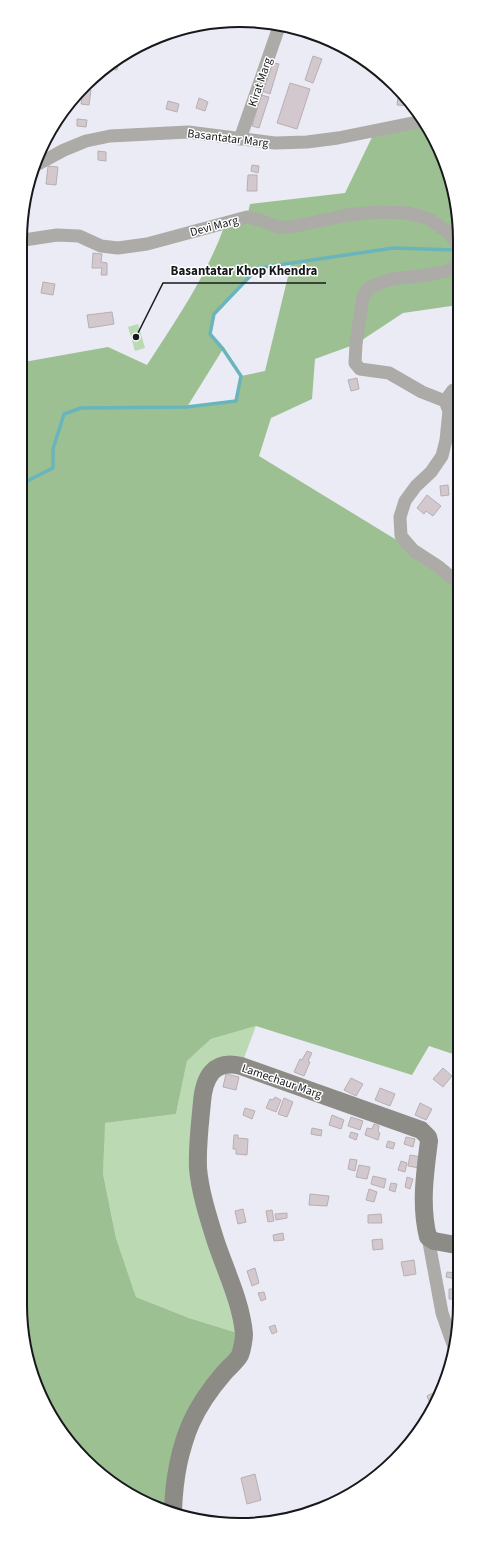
<svg xmlns="http://www.w3.org/2000/svg" width="480" height="1545" viewBox="0 0 480 1545" font-family="'Source Sans 3',sans-serif">
<style>
.green{fill:#bbd9b2}
.forest{fill:#9cc092;fill-rule:evenodd}
.lines{fill:none;stroke-linecap:round;stroke-linejoin:round}
.stream{stroke:#6ab5bc;stroke-width:3.5}
.building{fill:#d2c8cd;stroke:#b8afb3}
.street{stroke:#acaba7;stroke-width:13}
.secondary{stroke:#8d8b86;stroke-width:18}
.labels{text-anchor:middle;stroke-width:3;stroke-linejoin:round;paint-order:stroke}
.street-label{font-size:12px;fill:#17181b;stroke:#fff}
.rim{fill:none;stroke:#17181b;stroke-width:2}
.leader{fill:none;stroke:#17181b;stroke-width:1.5}
.callout-dot{fill:#17181b;stroke:#fff;stroke-width:1.5}
.callout-label{font-size:13px;text-anchor:middle;font-weight:bold;fill:#17181b;stroke:#fff;stroke-width:3;stroke-linejoin:round;paint-order:stroke}
</style>
<rect width="100%" height="100%" fill="#eaebf4"/>
<path class="green" d="M138,324l7,24 -10,3 -7,-24z
M256,1026l-15,40 -28,4 -15,99 46,166 -55,-17 -53,-21 -20,-59 -13,-64 1,-51 72,-9 11,-53 24,-22z"/>
<path class="forest" d="M422,121l21,35 15,56v93l-55,8 -47,31 -41,15 -3,40 -41,19 -12,38 154,94 44,32 -1,473 -27,-9 -17,29 -156,-49 -45,13 -24,22 -11,53 -71,9 -2,51 13,64 20,59 53,21 55,17 -36,58 -35,118 -31,-9 -67,-52 -38,-61 -17,-84 4,-943 84,-15 39,18c29,-45 61,-91 78,-141l22,-7 3,-13 95,-11 30,-62zM291,264l-26,107 -24,5 -5,25 -49,6 36,-58 -13,-15 4,-20 44,-46z"/>
<g class="lines">
<path class="stream" d="M23,483l30,-15v-19l11,-35 17,-6 106,-1 49,-6 5,-25 -18,-27 -13,-15 4,-20 44,-46 135,-20 64,2"/>
</g>
<path class="building" d="M313,56l9,3 -9,24 -8,-3z
M119,57l-2,13 -7,-1v-4z
M271,62l8,2 -9,30 -8,-3z
M290,83l20,6 -13,40 -20,-6z
M85,89l6,1 -2,15 -8,-1 2,-12z
M399,89l6,6 7,11 -15,-1z
M261,95l8,2 -10,31 -7,-2z
M199,98l9,4 -3,9 -9,-3z
M168,101l11,3 -2,8 -11,-3z
M77,119l10,1 -1,7 -9,-1z
M98,151l8,1v9l-8,-1z
M252,165l7,1 -1,7 -7,-2z
M48,166l10,1 -2,18 -10,-1z
M248,175h9v16h-10z
M93,253l9,1 -1,8 6,1v12h-6l1,-7h-10z
M43,282l12,2 -2,11 -12,-2z
M112,312l2,12 -25,4 -2,-13z
M357,378l2,11 -8,2 -3,-11z
M448,485l1,10 -8,1 -1,-10z
M427,495l14,11 -8,10 -7,-5 -2,3 -7,-6z
M307,1051l5,2 -4,8 2,1 -6,14 -10,-4 6,-13 2,1z
M443,1068l9,8 -9,11 -10,-8z
M226,1074l13,3 -3,13 -13,-3z
M351,1078l12,6 -7,12 -12,-6z
M380,1088l15,6 -5,12 -15,-6z
M275,1097l6,3 -5,12 -10,-4 4,-9 3,1z
M284,1098l9,4 -6,15 -9,-3z
M420,1103l12,6 -6,11 -11,-5z
M245,1108l10,3 -3,8 -9,-4z
M332,1115l12,5 -3,9 -12,-4z
M351,1117l12,4 -3,9 -12,-4z
M374,1124l5,2 -1,6 2,1 -2,7 -13,-5 2,-7 5,1z
M312,1128l10,2 -1,6 -10,-2z
M351,1132l7,2 -2,6 -7,-3z
M234,1135h4v3l10,1 -1,16 -11,-1v-5h-3z
M406,1137l9,2 -2,8 -9,-3z
M388,1141l7,2 -2,6 -7,-2z
M410,1155l11,2 -2,11 -11,-2z
M350,1159l7,1 -2,11 -7,-2z
M401,1161l6,2 -2,9 -7,-2z
M359,1165l11,2 -3,12 -11,-2z
M373,1176l13,3 -2,9 -13,-4z
M407,1177l6,2 -3,10 -5,-2z
M391,1183l6,1 -2,8 -6,-2z
M369,1189l8,3 -3,10 -8,-2z
M310,1194l19,2 -2,10 -18,-1z
M243,1209l3,13 -8,2 -3,-13z
M272,1210l2,11 -6,1 -2,-11z
M287,1213v5l-11,2 -1,-6z
M381,1214l1,9h-14v-8z
M283,1233l1,7 -10,1 -1,-6z
M382,1239l1,10 -10,1 -1,-10z
M414,1260l2,14 -12,2 -3,-14z
M255,1268l4,15 -7,3 -5,-15z
M447,1272l9,1v13h-2l1,-7 -9,-2z
M449,1289h7v10h-7z
M264,1292l2,7 -5,2 -3,-8z
M275,1325l2,7 -5,2 -3,-7z
M437,1391l-4,11 -3,1 -3,-7z
M255,1474l6,26 -14,4 -6,-26z"/>
<g class="lines">
<path class="street" d="M240,139l40,-115
M38,164l26,-14 22,-9 24,-5 78,-4 87,11 32,-1 31,-4 84,-17
M24,240l33,-5 22,1 22,10 17,2 29,-4 100,-27 13,3 18,7h13l56,-12 30,-3 31,1 19,5 21,14 10,14
M445,401l-23,-9 -33,-19 -29,-4 -5,-6 1,-19 7,-48 7,-9 22,-8 35,-4 23,-5 8,-8
M445,401l4,10 -3,29 -4,16 -11,16 -15,14 -11,15 -5,16 1,19 12,14 26,17 18,15
M445,401l8,-11h5
M428,1237l14,76 13,37"/>
<path class="secondary" d="M173,1511c1,-29 6,-61 18,-88 8,-18 20,-35 33,-50 5,-6 13,-12 16,-18 2,-5 4,-16 4,-21 -3,-33 -19,-64 -29,-95 -7,-23 -15,-47 -17,-71 -1,-22 2,-44 4,-66 2,-24 11,-43 39,-36l180,64 7,7 1,4c-4,32 -9,64 -1,96l6,4 22,4"/>
</g>
<g class="labels">
<g class="street-label">
<text transform="translate(260 82) rotate(-71)" y="4">Kirat Marg</text>
<text transform="translate(228 138) rotate(7)" y="4">Basantatar Marg</text>
<text transform="translate(214 226) rotate(-15)" y="4">Devi Marg</text>
<text transform="translate(282 1081) rotate(19)" y="4">Lamechaur Marg</text>
</g>
</g>
<path d="M0 0H480V1545H0ZM240 27H240A213 213 0 0 1 453 240V1305A213 213 0 0 1 240 1518H240A213 213 0 0 1 27 1305V240A213 213 0 0 1 240 27Z" fill="#fff" fill-rule="evenodd"/>
<path class="rim" d="M240 27H240A213 213 0 0 1 453 240V1305A213 213 0 0 1 240 1518H240A213 213 0 0 1 27 1305V240A213 213 0 0 1 240 27Z"/>
<path class="leader" d="M136 337L163 283H326"/>
<circle class="callout-dot" cx="136" cy="337" r="4"/>
<g class="callout-label">
<text x="244" y="275">Basantatar Khop Khendra</text>
</g>
</svg>
